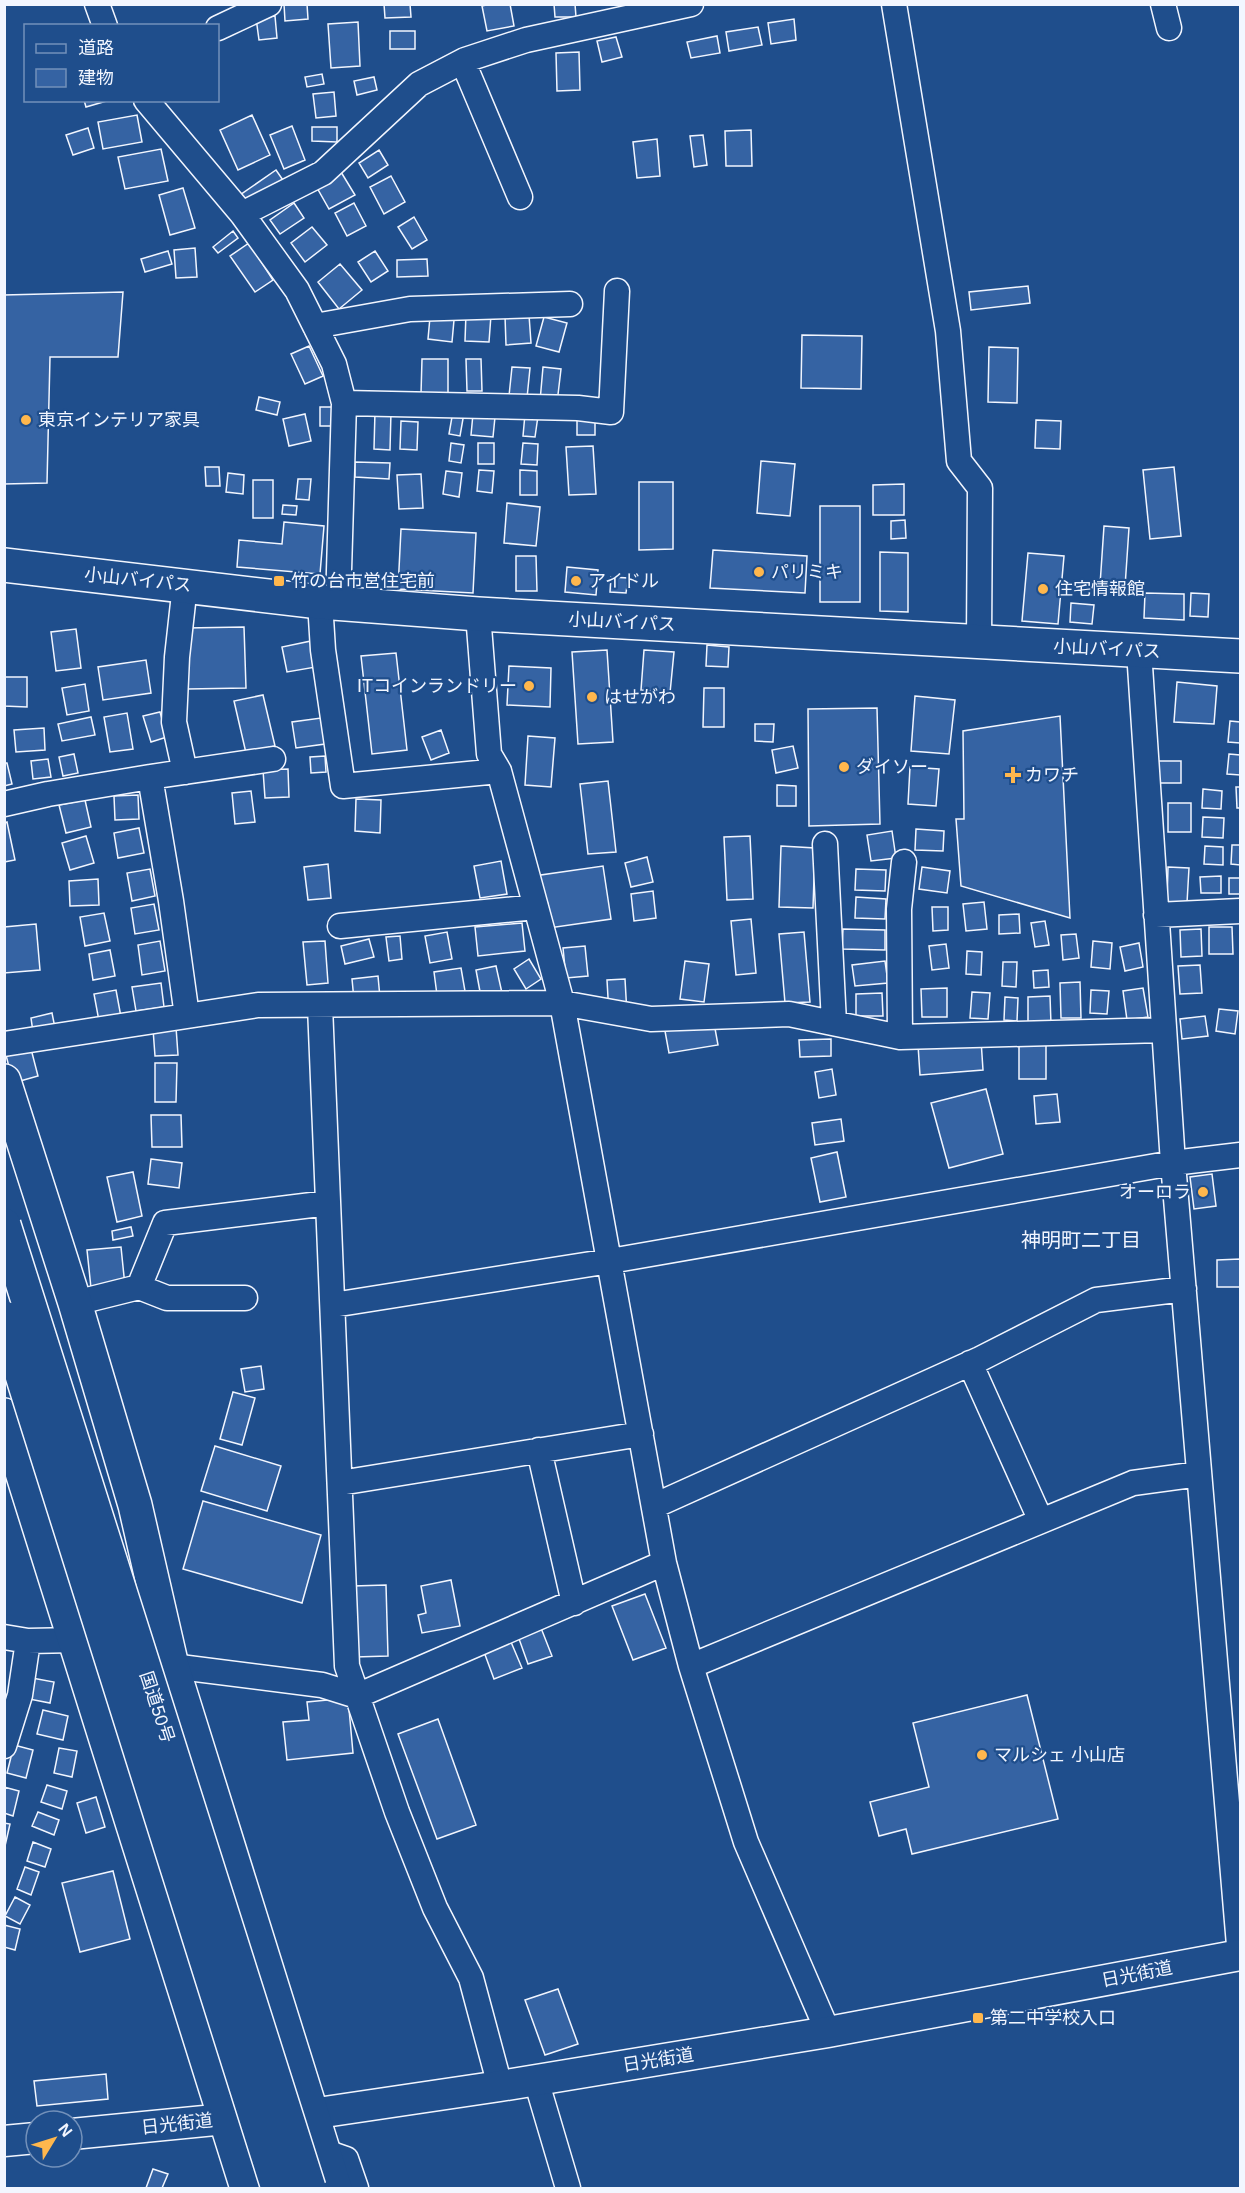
<svg xmlns="http://www.w3.org/2000/svg" width="1245" height="2193" viewBox="0 0 1245 2193" font-family="Helvetica,'Noto Sans JP',sans-serif">
<style>
.building{fill:#3563a3;stroke:#f2f6ff;stroke-width:1.5}
.lines{fill:none;stroke-linecap:round;stroke-linejoin:round}
.minor-casing{stroke:#f2f6ff;stroke-width:27}
.major-casing{stroke:#f2f6ff;stroke-width:33}
.highway-casing{stroke:#f2f6ff;stroke-width:36}
.minor{stroke:#1f4e8c;stroke-width:24}
.major{stroke:#1f4e8c;stroke-width:30}
.highway{stroke:#1f4e8c;stroke-width:33}
.highway-bridge-casing{stroke:#f2f6ff;stroke-width:36;stroke-linecap:butt}
.highway-bridge{stroke:#1f4e8c;stroke-width:33}
.poi-dot{fill:#ffb74d;stroke:#1f4e8c;stroke-width:2}
.labels{text-anchor:middle;stroke-width:4.5;stroke-linejoin:round;paint-order:stroke}
.poi-label{font-size:18px;fill:#f2f6ff;stroke:#1f4e8c;text-anchor:start}
.street-label{font-size:18px;fill:#f2f6ff;stroke:#1f4e8c}
.neighbourhood-label{font-size:20px;fill:#f2f6ff;stroke:#1f4e8c}
</style>
<rect width="100%" height="100%" fill="#1f4e8c"/>
<path class="building" d="M284,4h23l1,15 -23,2z
M384,4h26l1,13 -26,1z
M490,4h20l4,22 -27,5 -5,-25z
M554,4h21l1,13h-21z
M275,16l2,22 -18,2 -3,-22z
M794,19l2,21 -25,4 -3,-21z
M358,22l2,44 -29,2 -3,-44z
M758,27l4,18 -33,6 -3,-19z
M390,31h25v18h-25z
M717,36l3,17 -29,5 -4,-16z
M616,37l6,20 -20,5 -5,-21z
M579,52l1,38 -23,1 -1,-38z
M322,74l2,10 -17,3 -2,-10z
M374,77l3,13 -20,5 -3,-14z
M334,92l2,24 -20,2 -3,-24z
M84,100h26l-24,7z
M137,115l5,27 -39,7 -5,-27z
M252,115l18,40 -32,15 -18,-40z
M292,126l13,34 -21,9 -14,-34z
M312,127h25v15l-25,-1z
M88,128l6,20 -21,7 -7,-20z
M751,130l1,36h-26l-1,-35z
M703,135l4,30 -13,2 -4,-31z
M657,139l3,37 -23,2 -4,-36z
M161,149l7,32 -43,8 -7,-32z
M379,150l9,15 -20,13 -9,-15z
M276,170l9,13 -35,25 -10,-13z
M341,172l14,23 -26,14 -13,-23z
M391,176l14,26 -21,12 -14,-27z
M183,188l12,40 -25,7 -11,-40z
M294,203l10,15 -24,16 -10,-14z
M354,203l12,23 -19,10 -12,-23z
M414,217l13,23 -15,9 -14,-22z
M312,227l15,18 -22,17 -14,-19z
M233,231l5,7 -20,15 -5,-6z
M249,243l24,37 -18,12 -25,-36z
M195,248l2,29 -21,1 -2,-28z
M168,251l4,13 -27,8 -4,-13z
M375,251l13,20 -17,11 -13,-20z
M427,259l1,17 -31,1v-17z
M340,264l22,26 -23,19 -21,-27z
M1028,286l2,17 -59,7 -2,-18z
M123,292l-5,65h-68l-3,126 -43,1v-189z
M466,313l25,2 -2,27 -24,-1z
M529,315l2,28 -25,2 -1,-29z
M430,317l24,3 -2,22 -24,-3z
M544,317l23,6 -8,29 -23,-6z
M802,335l60,1 -1,53 -60,-1z
M309,346l14,30 -18,8 -14,-30z
M989,347l29,1 -1,55 -29,-1z
M422,359h26v36l-27,-1z
M466,359h15l1,32h-15z
M512,367l18,1 -3,30 -18,-2z
M543,367l18,2 -4,34 -17,-2z
M259,397l21,5 -3,13 -21,-5z
M320,407h15v19h-15z
M375,411l16,1 -1,38 -16,-1z
M453,411l11,2 -4,23 -11,-2z
M305,414l6,27 -22,5 -6,-27z
M473,414l22,3 -2,20 -22,-2z
M525,414l13,2 -3,21 -12,-1z
M577,416l18,1v18h-18z
M1036,420l25,1 -1,28 -25,-1z
M401,421l17,1 -1,28 -17,-1z
M451,443l13,2 -3,18 -12,-2z
M478,443h16v21h-16z
M523,443l15,1 -1,21 -16,-1z
M593,446l3,48 -27,1 -3,-48z
M761,461l34,3 -5,52 -33,-3z
M355,462l35,1 -1,16 -34,-2z
M205,467h14l1,19h-14z
M1174,467l7,69 -31,3 -7,-69z
M479,470l15,1 -2,22 -15,-2z
M520,470l17,1v24h-17z
M446,471l16,2 -3,24 -16,-3z
M228,473l16,2 -1,19 -17,-2z
M421,474l2,34 -24,1 -2,-34z
M298,479h13l-2,21 -13,-1z
M253,480h20v38h-20z
M639,482h34v67l-34,1z
M904,484v31h-31v-30z
M507,503l33,4 -4,39 -32,-3z
M283,505l14,1 -1,9 -14,-1z
M820,506h40v96h-40z
M905,520l1,18 -15,1v-18z
M284,522l40,4 -4,48 -83,-7 2,-27 43,4z
M1104,526l25,2 -4,59 -25,-2z
M401,529l75,4 -3,60 -75,-4z
M713,550l94,6 -2,37 -95,-5z
M880,552l28,1v59l-28,-1z
M1028,553l36,3 -6,68 -36,-3z
M516,556h20l1,35h-21z
M567,567l31,3 -2,25 -31,-3z
M611,577l17,1 -2,15 -16,-1z
M1145,593l39,1v26l-40,-2z
M1191,593l18,1 -1,23 -18,-1z
M1071,603l23,2 -2,19 -22,-2z
M244,627l2,61 -59,1 -1,-61z
M76,629l5,39 -25,3 -5,-39z
M311,641l5,26 -29,5 -5,-25z
M707,645l22,2 -1,20 -22,-1z
M607,650l6,92 -35,2 -6,-92z
M644,650l30,2 -4,41 -29,-3z
M396,653l11,97 -35,4 -11,-98z
M146,660l5,33 -48,7 -5,-33z
M509,666l42,2 -1,39 -43,-2z
M4,677h23v30l-23,-1z
M1177,682l40,4 -3,38 -40,-2z
M85,684l4,27 -22,4 -5,-27z
M704,688h20v39h-21z
M263,695l12,51 -29,7 -12,-52z
M915,696l40,4 -6,54 -38,-3z
M877,708l3,116 -71,2 -1,-117z
M160,712l7,25 -16,5 -8,-26z
M127,713l6,36 -23,3 -6,-35z
M1060,716l10,202 -109,-32 -5,-67h8l-1,-88z
M91,717l4,18 -33,6 -4,-17z
M321,718l4,26 -29,4 -4,-26z
M1230,721l10,1v21l-12,-1z
M755,724h19l-1,18 -18,-1z
M44,728l1,22 -29,2 -2,-22z
M441,730l8,23 -18,7 -9,-23z
M528,736l27,2 -4,49 -26,-2z
M793,746l5,22 -22,5 -4,-23z
M74,754l4,19 -15,3 -4,-19z
M1229,754l11,1v20l-13,-1z
M325,756l1,16 -15,1 -1,-16z
M48,759l3,18 -18,2 -2,-18z
M1155,761h26v22h-26z
M4,763h3l5,21 -8,2z
M910,767l29,2 -3,37 -28,-2z
M288,769l1,28 -24,1 -2,-28z
M608,781l8,71 -28,2 -8,-70z
M777,785l19,1v20h-19z
M1236,787h4v21h-3z
M1203,789l19,2 -1,18 -19,-1z
M251,791l4,31 -20,2 -3,-31z
M138,795l1,24 -24,1 -1,-24z
M356,799l25,1 -1,33 -25,-2z
M85,800l6,27 -25,6 -7,-28z
M1168,803h23v29h-23z
M1203,817l21,1 -1,20 -21,-1z
M7,822l8,38 -11,2v-39z
M139,828l5,25 -26,5 -4,-25z
M916,829l28,2 -1,20 -28,-1z
M892,831l4,27 -25,3 -4,-26z
M86,836l8,27 -24,7 -8,-27z
M750,836l3,63 -26,1 -3,-63z
M1232,845h8v20l-9,-1z
M781,846l34,2 -2,60 -34,-1z
M1205,846l18,1v18l-19,-1z
M647,857l6,25 -22,5 -6,-24z
M501,861l6,33 -27,4 -6,-32z
M328,864l3,34 -23,2 -4,-33z
M603,866l8,53 -69,10 -8,-53z
M922,867l28,4 -3,22 -28,-4z
M1168,867l21,1 -2,35 -20,-1z
M150,869l5,27 -23,5 -5,-28z
M856,869l30,1 -1,21 -30,-1z
M1221,876v17h-20l-1,-16z
M1229,878h11v16h-11z
M98,879l1,26 -29,1 -1,-25z
M653,891l3,27 -22,3 -3,-27z
M856,897l30,2 -1,20 -30,-1z
M984,902l3,27 -21,2 -3,-27z
M154,904l5,26 -24,4 -4,-26z
M932,907h16v23l-15,1z
M104,913l6,28 -25,5 -5,-29z
M1019,914l1,19 -21,1v-19z
M751,919l5,54 -20,2 -5,-54z
M1045,921l4,24 -14,2 -4,-24z
M522,923l3,28 -47,5 -3,-29z
M36,924l4,46 -36,3v-46z
M1209,927h23l1,27h-24z
M843,929l42,1v20l-43,-1z
M1201,929l1,27 -21,1 -1,-27z
M447,932l5,27 -22,4 -5,-27z
M804,932l6,70 -25,1 -6,-69z
M1076,934l3,24 -16,2 -2,-25z
M400,936l2,23 -13,2 -3,-24z
M369,939l5,18 -29,7 -4,-18z
M160,941l5,30 -23,4 -4,-30z
M325,941l3,42 -21,2 -4,-43z
M1093,941l19,2 -2,26 -19,-2z
M1139,943l4,24 -18,4 -5,-24z
M946,944l3,24 -17,2 -3,-24z
M585,946l3,30 -22,2 -3,-30z
M110,950l5,26 -22,4 -4,-26z
M967,951l15,1 -1,23 -15,-1z
M529,959l12,20 -15,10 -12,-20z
M685,961l24,3 -5,38 -24,-3z
M885,961l3,22 -33,3 -3,-21z
M1003,962h14l-1,25 -14,-1z
M1200,965l2,28 -22,1 -2,-28z
M496,966l6,27 -21,4 -5,-27z
M461,968l4,23 -28,4 -3,-23z
M1048,970l1,17 -15,1 -1,-17z
M378,976l2,22 -26,2 -2,-21z
M625,979l2,35 -18,1 -2,-35z
M1080,982l1,36h-20l-1,-35z
M161,983l3,24 -28,4 -4,-24z
M947,988v29h-25l-1,-28z
M1143,988l5,29 -21,3 -4,-29z
M116,990l5,27 -22,4 -5,-27z
M1091,990l18,1 -2,23 -17,-1z
M972,992l18,1 -2,26 -18,-1z
M882,993l1,23h-27v-22z
M1050,996l1,28h-23v-27z
M1005,997l13,1 -1,23 -13,-1z
M1219,1009l19,2 -3,23 -19,-3z
M52,1013l3,15 -22,4 -2,-14z
M1205,1016l3,20 -26,3 -2,-20z
M714,1023l4,22 -49,8 -4,-22z
M176,1027l2,28 -23,1 -2,-27z
M831,1039v17l-31,1 -1,-17z
M981,1040l2,30 -63,5 -2,-30z
M1019,1044h27v35h-27z
M30,1045l8,31 -25,7 -8,-32z
M155,1063h22l-1,39h-21z
M832,1069l4,26 -17,3 -4,-26z
M986,1089l17,65 -54,14 -18,-65z
M1057,1094l3,28 -24,2 -2,-28z
M151,1115h30l1,32h-30z
M841,1119l3,22 -29,4 -3,-22z
M837,1152l9,45 -26,5 -9,-44z
M151,1159l31,4 -3,25 -31,-4z
M133,1172l9,44 -25,6 -10,-45z
M1212,1174l4,32 -22,3 -4,-32z
M131,1227l2,9 -20,4 -1,-9z
M121,1247l4,39 -34,2 -4,-38z
M1240,1259v28h-23v-27z
M261,1366l3,23 -19,3 -4,-23z
M233,1392l22,6 -13,47 -22,-6z
M215,1446l66,20 -14,45 -66,-20z
M203,1501l118,34 -19,68 -119,-34z
M451,1580l9,46 -38,7 -4,-18 8,-2 -5,-27z
M386,1585l2,71 -33,1 -2,-71z
M645,1594l21,54 -33,12 -21,-54z
M541,1628l11,28 -24,8 -10,-28z
M511,1642l11,26 -28,11 -10,-27z
M32,1678l22,4 -4,21 -21,-4z
M1027,1695l31,124 -146,35 -6,-25 -27,7 -9,-34 59,-15 -16,-64z
M348,1698l5,55 -66,7 -4,-38 26,-2 -2,-18z
M43,1710l25,6 -5,24 -26,-6z
M438,1719l38,106 -39,14 -39,-105z
M14,1745l19,5 -7,28 -19,-5z
M59,1748l18,3 -5,26 -18,-4z
M47,1785l20,6 -5,18 -21,-7z
M4,1787l15,4 -6,25 -9,-3z
M96,1797l9,30 -19,6 -9,-30z
M38,1812l21,8 -5,15 -22,-9z
M4,1823l6,1 -5,22h-1z
M33,1842l18,7 -6,18 -18,-6z
M25,1867l14,5 -8,23 -14,-6z
M113,1871l17,68 -50,13 -18,-69z
M15,1897l15,8 -10,19 -15,-8z
M4,1925l16,4 -5,21 -11,-3z
M558,1989l20,55 -33,11 -20,-55z
M106,2074l2,25 -71,7 -3,-25z
M153,2169l15,5 -6,14h-16z"/>
<g class="lines">
<g class="minor-casing">
<path id="minor" d="M97,4l8,22
M894,4l54,327 11,130 21,27 -1,154
M1163,4l6,24
M218,28l51,-24
M463,62l57,135
M146,100l96,114 55,76 37,74 10,39 -6,201
M242,214l81,-41 96,-89 46,-24 61,-20 165,-36
M315,326l95,-17 160,-5
M344,403l234,5 33,4 6,-121
M185,585l-8,72 -3,65 11,50
M320,602l3,48 20,136 156,-15
M478,614l11,140 10,17 63,232 102,560 27,103 55,176 82,190
M1139,651l34,512 67,794
M150,777l123,-18
M4,804l44,-10 102,-17 21,124 16,115
M825,844l9,179
M1156,915l84,-4
M340,926l196,-19
M320,1006l27,660 50,146 38,96 36,70 29,108
M900,1037l-1,-128 5,-47
M4,1044l254,-39 304,-2 89,16 138,-5 111,23 263,-7
M139,1287l28,11h78
M75,1303l64,-16 26,-64 163,-20
M333,1305l277,-44 563,-98 67,-8
M970,1363l71,158
M539,1450l35,153
M340,1483l301,-49
M654,1506l326,-147 116,-59 88,-11
M4,1637l24,4 48,-1
M172,1666l150,19 35,11 307,-133
M691,1666l442,-183 66,-9
M4,1746l16,-51 8,-54
M536,2080l32,108
M323,2151l23,8 10,29"/>
</g>
<g class="major-casing">
<path id="major" d="M72,2134l153,-15 86,-5 189,-28 328,-54 412,-77
M4,2141l32,-3"/>
</g>
<g class="highway-casing">
<path id="highway" d="M4,565l316,37 158,12 762,42
M4,1081l71,222 60,202 37,161 163,522
M4,1415l243,773"/>
</g>
<use href="#minor" class="minor"/>
<use href="#major" class="major"/>
<use href="#highway" class="highway"/>
<g class="highway-bridge-casing">
<path id="highway-bridge" d="M4,1225l305,963
M4,1318l274,870"/>
</g>
<use href="#highway-bridge" class="highway-bridge"/>
</g>
<g class="poi-dot">
<circle cx="26" cy="420" r="6"/>
<circle cx="759" cy="572" r="6"/>
<rect x="273" y="575" width="12" height="12" rx="3"/>
<circle cx="576" cy="581" r="6"/>
<circle cx="1043" cy="589" r="6"/>
<circle cx="529" cy="686" r="6"/>
<circle cx="592" cy="697" r="6"/>
<circle cx="844" cy="767" r="6"/>
<path d="M1010 766h6v6h6v6h-6v6h-6v-6h-6v-6h6z"/>
<circle cx="1203" cy="1192" r="6"/>
<circle cx="982" cy="1755" r="6"/>
<rect x="972" y="2012" width="12" height="12" rx="3"/>
</g>
<g class="labels">
<g class="poi-label">
<text x="38" y="426">東京インテリア家具</text>
<text x="771" y="578">パリミキ</text>
<text x="291" y="587">竹の台市営住宅前</text>
<text x="588" y="587">アイドル</text>
<text x="1055" y="595">住宅情報館</text>
<text x="517" y="692" text-anchor="end">ITコインランドリー</text>
<text x="604" y="703">はせがわ</text>
<text x="856" y="773">ダイソー</text>
<text x="1025" y="781">カワチ</text>
<text x="1191" y="1198" text-anchor="end">オーロラ</text>
<text x="994" y="1761">マルシェ 小山店</text>
<text x="990" y="2024">第二中学校入口</text>
</g>
<g class="street-label">
<text transform="translate(138 580) rotate(6)" y="6">小山バイパス</text>
<text transform="translate(622 622) rotate(3)" y="6">小山バイパス</text>
<text transform="translate(1107 649) rotate(3)" y="6">小山バイパス</text>
<text transform="translate(157 1707) rotate(72)" y="6">国道50号</text>
<text transform="translate(1137 1974) rotate(-11)" y="6">日光街道</text>
<text transform="translate(658 2060) rotate(-9)" y="6">日光街道</text>
<text transform="translate(177 2124) rotate(-6)" y="6">日光街道</text>
</g>
<g class="neighbourhood-label">
<text x="1081" y="1247">神明町二丁目</text>
</g>
</g>
<rect width="1245" height="2193" fill="none" stroke="#f2f6ff" stroke-width="12"/>
<rect x="24" y="24" width="195" height="78" fill="#1f4e8c" stroke="#7391ba" stroke-width="1.5"/>
<rect x="36" y="44" width="30" height="9" fill="#1f4e8c" stroke="#7391ba" stroke-width="1.5"/>
<text x="78" y="54" font-size="18" fill="#f2f6ff">道路</text>
<rect x="36" y="69" width="30" height="18" fill="#3563a3" stroke="#7391ba" stroke-width="1.5"/>
<text x="78" y="84" font-size="18" fill="#f2f6ff">建物</text>
<g transform="translate(54 2139) rotate(52)"><circle r="28" fill="#1f4e8c" stroke="#7391ba" stroke-width="1.5"/>
<path d="M0-4.5L10 22L0 15L-10 22Z" fill="#ffb74d"/>
<text y="-9" font-size="16" font-weight="bold" text-anchor="middle" fill="#f2f6ff">N</text>
</g>
</svg>
